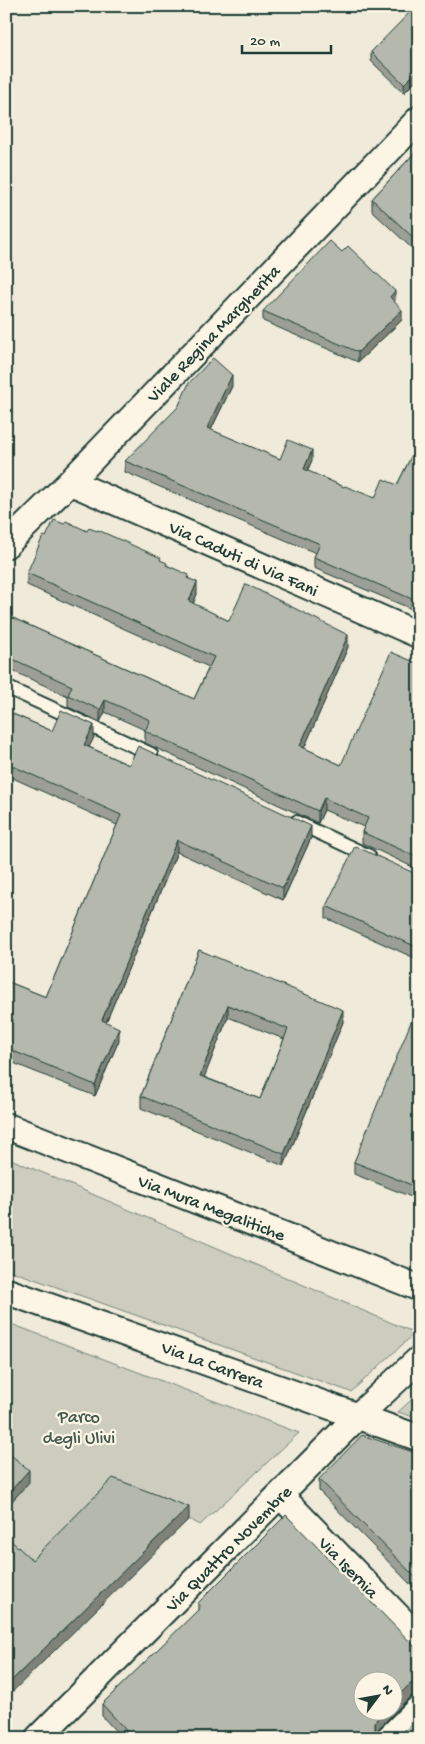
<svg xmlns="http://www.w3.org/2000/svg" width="425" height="1744" viewBox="0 0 425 1744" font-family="'Gochi Hand',sans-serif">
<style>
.green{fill:#cccdbf;stroke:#76857a}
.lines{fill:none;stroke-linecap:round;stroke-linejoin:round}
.service-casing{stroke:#1f3d34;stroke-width:16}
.minor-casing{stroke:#1f3d34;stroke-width:29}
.service{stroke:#fcf5e5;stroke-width:12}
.minor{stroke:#fcf5e5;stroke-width:25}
.wall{fill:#9c9f95;stroke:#1f3d34;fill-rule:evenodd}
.shaded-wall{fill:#7f8279;stroke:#1f3d34}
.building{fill:#b5b9ad;stroke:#1f3d34;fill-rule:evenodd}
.labels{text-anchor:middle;stroke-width:4.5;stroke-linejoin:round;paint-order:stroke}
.street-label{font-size:18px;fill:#1f3d34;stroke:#fcf5e5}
.park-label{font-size:18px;fill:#425a50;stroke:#fcf5e5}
</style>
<rect width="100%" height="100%" fill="#efeada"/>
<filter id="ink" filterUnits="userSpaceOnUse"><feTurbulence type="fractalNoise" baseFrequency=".02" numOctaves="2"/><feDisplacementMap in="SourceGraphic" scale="10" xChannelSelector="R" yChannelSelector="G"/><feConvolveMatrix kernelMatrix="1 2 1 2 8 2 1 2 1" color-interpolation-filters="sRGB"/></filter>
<g filter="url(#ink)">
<path class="green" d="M6,1157l409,176 -64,59 -345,-123z
M6,1322l293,111 -99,92 -11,-6 -157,53 -26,-24v-40l23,-26 -23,-19z
M419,1393v26l-21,-7z"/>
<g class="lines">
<g class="service-casing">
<path id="service" d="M6,687l145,67
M296,822l73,34"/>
</g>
<g class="minor-casing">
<path id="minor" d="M70,482l349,153
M6,545l64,-63 349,-363
M6,1126l413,162
M6,1291l413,147
M280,1495l139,143
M38,1738l320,-322 61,-57
M389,1738l30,-30"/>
</g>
<use href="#service" class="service"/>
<use href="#minor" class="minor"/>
</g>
<path class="wall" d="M419,9v68l-15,16 -33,-32v-9z
M419,148v107l-47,-44v-12z
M395,301l-1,1 8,18 -44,42 -95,-41v-10z
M232,386l-21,44 69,29 32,1 -5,11 37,16 31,11 22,-13 22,-44v171l-105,-44v-11l2,-4 -191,-81v-11z
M64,524l23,7 74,30 6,4 22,13 8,16 -4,10 36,17 119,26 -44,101 37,17 78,-101v206l-57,-27v-11l2,-5 -40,-17 -6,13 -173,-80v-13l-40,-18 -5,10 -32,-15v-11l-62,-28v-53l188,84 15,-32 -182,-82v-12l19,-36z
M6,711l46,20 42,6 -5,10 40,18 182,73 -28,62 -106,-48 -71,170 13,18 -24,56 -89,-36v-79l40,16 71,-172 -111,-50z
M416,874l3,1v85l-93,-42v-12z
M199,950l144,72 -59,144 -143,-58v-12zM228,1017l56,22 -24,60 -56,-22z
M419,1020v180l-65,-26v-12z
M419,1454v139l-100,-102v-12z
M198,1603l221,48v43h-4l-6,4 -30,30 -3,4 3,4 3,2h-260l-20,-22v-12l96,-93z"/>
<path class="shaded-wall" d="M419,69v8l-15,16v-9z
M7,166v11l-1,2v-11z
M8,219v11l-2,3v-11z
M395,291v10l-5,6v-10z
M402,310v10l-44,42v-10z
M232,375v11l-25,52v-10z
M312,450v10l-8,19v-10z
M197,582v12l-8,19v-12z
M348,635v12l-48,111v-12z
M105,700v12l-5,10v-12z
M94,725v12l-10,20v-12z
M324,798v12l-6,13v-12z
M311,826v12l-28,62v-12z
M177,840v12l-75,180v-12z
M228,1005v12l-28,71v-12z
M343,1010v12l-59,144v-12z
M119,1028v12l-24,56v-11z
M29,1470v12l-23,26v-12z
M189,1507v12l-183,179v-12z
M415,1682v12l-6,4 -30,30 -4,6v-12l4,-6 4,-4h9v-10l17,-17z"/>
<path class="building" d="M416,6l3,3v60l-15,15 -33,-32z
M419,148v95l-47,-44z
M330,241l12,11 6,-6 47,45 -5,6 12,13 -44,42 -95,-41z
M213,358l19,17 -25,53 73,31 8,-19 24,10 -8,19 40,18 1,-1 30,12 8,-19 14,6 22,-44v161l-105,-45 6,-13 -195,-83 53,-54 11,-24z
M54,520l10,4 2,-3 21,10 2,-3 8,3 1,-1 63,28 -1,2 7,3 -1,2 23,10 -2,3 10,4 -8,19 40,20 17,-37 102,51 -48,111 41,19 50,-113 28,12v194l-57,-26 6,-14 -44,-20 -6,13 -173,-80 5,-11 -45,-20 -5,10 -32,-15 4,-9 -66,-30v-41l188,84 20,-42 -187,-84 16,-37 3,1z
M61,710l33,15 -10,20 45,20 9,-19 173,80 -28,62 -106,-48 -75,180 17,8 -24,57 -89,-37v-67l40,16 75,-182 -115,-52v-52l46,20z
M355,846l61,28 3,1v73l-93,-42z
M199,950l144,60 -59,144 -143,-58zM228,1005l60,24 -28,70 -60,-23z
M413,1017l6,3v110l-2,3 2,1v54l-65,-26z
M362,1435l57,19v127l-100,-102z
M6,1451l23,19 -23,26z
M113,1478l76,29 -183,179v-150l26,24z
M286,1515l133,136v31h-4l-6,3 -17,17v-20h-30v30h21l-4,4 -4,6v8l4,6 3,2h-249l-31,-34 99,-97 -3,-4z
M419,1716v22h-23l3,-2z"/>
</g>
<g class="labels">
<g class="street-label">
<text transform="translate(213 333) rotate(-46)" y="6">Viale Regina Margherita</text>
<text transform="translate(244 558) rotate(24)" y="6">Via Caduti di Via Fani</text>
<text transform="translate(212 1207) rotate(21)" y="6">Via Mura Megalitiche</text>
<text transform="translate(213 1364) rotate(20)" y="6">Via La Carrera</text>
<text transform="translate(228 1548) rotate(-45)" y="6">Via Quattro Novembre</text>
<text transform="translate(349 1567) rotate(46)" y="6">Via Isernia</text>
</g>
<g class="park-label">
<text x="79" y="1422">Parco<tspan x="79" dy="21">degli Ulivi</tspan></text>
</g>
</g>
<rect width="425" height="1744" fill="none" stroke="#fcf5e5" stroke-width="25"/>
<rect x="12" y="12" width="400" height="1719" fill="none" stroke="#1f3d34" stroke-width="2" filter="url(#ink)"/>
<g transform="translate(378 1696) rotate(58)"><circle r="24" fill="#fcf5e5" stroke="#a4ab9e"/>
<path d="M0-4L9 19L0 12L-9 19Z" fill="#1f3d34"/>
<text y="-8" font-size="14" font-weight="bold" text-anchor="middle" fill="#1f3d34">N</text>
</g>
<path d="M242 45v8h89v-8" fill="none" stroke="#1f3d34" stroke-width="2.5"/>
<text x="250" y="45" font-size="15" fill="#1f3d34" stroke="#fcf5e5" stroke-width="4" paint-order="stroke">20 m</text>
</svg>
